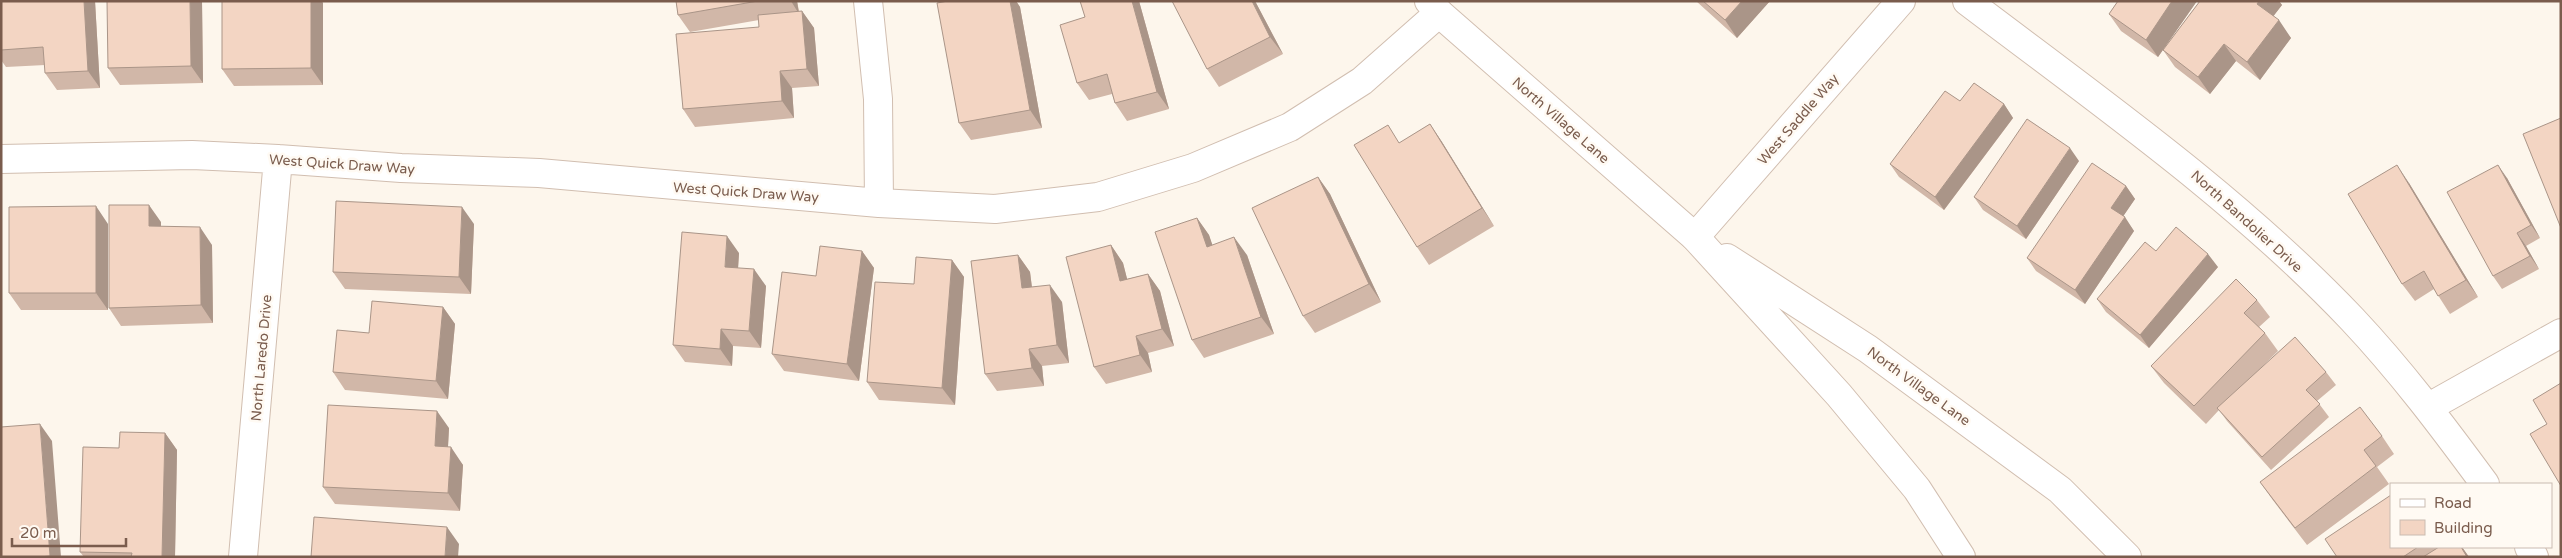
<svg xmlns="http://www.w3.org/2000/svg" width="2562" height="558" viewBox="0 0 2562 558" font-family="'Varela Round',sans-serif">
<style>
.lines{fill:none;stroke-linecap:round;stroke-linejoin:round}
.minor-casing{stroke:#d1beb0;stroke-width:30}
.tertiary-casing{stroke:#d1beb0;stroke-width:30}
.minor{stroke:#fff;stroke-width:28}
.tertiary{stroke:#fff;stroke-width:28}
.wall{fill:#d1b7a8}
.shaded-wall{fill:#aa9588}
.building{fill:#f3d5c3;stroke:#aa9588}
.labels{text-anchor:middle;stroke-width:5;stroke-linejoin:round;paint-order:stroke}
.street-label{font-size:14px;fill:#7a5c4d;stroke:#fffaf3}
</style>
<rect width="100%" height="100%" fill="#fdf6ec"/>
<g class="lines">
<g class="minor-casing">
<path id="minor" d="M868,1l10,98 1,104
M1967,1c133,101 270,197 385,318 49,52 91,108 133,165
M1,159l191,-4 86,4 123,9 138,5 340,30 116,6 103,-12 95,-29 97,-41 72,-46 77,-68
M1695,237l206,-236
M2429,407l132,-74
M2529,547l5,10
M243,557l35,-398"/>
</g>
<g class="tertiary-casing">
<path id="tertiary" d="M1429,1l10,12 256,224 144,158 78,94 44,68
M1727,258l141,91 192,141 67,67"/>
</g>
<use href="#minor" class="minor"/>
<use href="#tertiary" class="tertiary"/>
</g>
<path class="wall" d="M1,1h94l5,87 -43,2 -12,-17v-8l-39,2 -5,-7z
M202,1l1,82 -83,2 -12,-17z
M676,1h121l2,10h3l12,17 5,58 -27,2 2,30 -99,9 -12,-18 76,-82v-7l-69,12 -12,-17z
M948,1h68l4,6 22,121 -71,12 -12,-17z
M1080,1h59l30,108 -42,12 -12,-18 -3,-9 -23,6 -12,-17 8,-66z
M1255,1l28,53 -64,33 -12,-18z
M1696,1h74l-33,37z
M2118,1h79l-39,56 -37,-26 -12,-17z
M2200,1h79l3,4 -9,11 18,22 -31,42 -24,-19 -26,33 -35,-27 -12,-17z
M323,3v82l-89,1 -12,-17z
M1960,101l44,3 9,14 -69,92 -45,-33 -9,-13z
M1430,124l12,18 52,84 -65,39 -12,-18 -17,-104z
M2079,161l-53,78 -43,-29 -9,-13z
M1318,177l12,17 51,108 -66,31 -12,-17z
M2507,178l33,60 -14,8 13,23 -37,20 -9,-13z
M2409,183l69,114 -28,17 -16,-25 -19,12 -13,-17z
M2126,186l9,13 -12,17 11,15 -49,73 -49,-33 -9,-13z
M1197,218l12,17 3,10 35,10 27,79 -70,24 -12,-18z
M161,222v5l51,18 1,78 -92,3 -12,-18z
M108,224v86h-87l-12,-17z
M474,224l-3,70 -126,-5 -12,-17z
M1111,245l12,18 4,16 21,-5 12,17 14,55 -26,7 4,19 -46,12 -12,-17z
M862,251l12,17 -15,113 -75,-10 -12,-17 44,-78z
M2156,251l62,16 -69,81 -43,-36 -9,-13z
M739,253l-1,15 28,18 -5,62 -28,-2 -1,20 -47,-4 -12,-17z
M1018,255l12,17 2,15 30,15 7,61 -27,3 2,20 -47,5 -12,-17z
M952,260l12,17 -9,128 -76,-5 -12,-18 47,-98z
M2257,300l13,17 -11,10 6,6 13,18 -21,21h69l10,13 -19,16 12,16 -58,53 -44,-49 -8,-11 -13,14 -42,-41 -13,-17z
M443,307l12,17 -7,75 -103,-9 -12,-18 36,-39z
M449,428l-1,19 15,18 -3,46 -125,-7 -12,-17z
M165,433l12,17 -2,107h-91l-4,-5 39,-104z
M2382,436l12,18 -17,13 12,17 -82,61 -35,-46 -12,-17z
M2391,547h71l7,10h-132z"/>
<path class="shaded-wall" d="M84,1h11l5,87 -12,-17z
M190,1h12l1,82 -12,-17z
M311,1h11l1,2v82l-12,-17z
M791,1h6l2,13z
M1010,1h6l4,6 22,121 -12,-18z
M1132,1h7l30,108 -12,-17z
M1252,1h3l28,53 -13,-17z
M1742,1h28l-33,37 -12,-18z
M2172,1h25l-39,56 -12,-17z
M2259,1h20l3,4 -13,17 -12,-18z
M802,11l12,17 5,58 -12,-17z
M2279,20l12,18 -31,42 -13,-18z
M2224,44l12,17 -26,33 -12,-17z
M780,71l12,17 2,30 -12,-17z
M2004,104l9,14 -69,92 -9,-13z
M1430,124l12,18 52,84 -12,-18z
M2070,148l9,13 -53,78 -9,-13z
M2397,165l12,18 69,114 -12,-17z
M2498,165l9,13 33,60 -9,-13z
M1318,177l12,17 51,108 -12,-18z
M2126,186l9,13 -15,22 -9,-13z
M149,205l12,17v22l-12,-18z
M96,206l12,18v86l-12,-17z
M462,207l12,17 -3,70 -12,-17z
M2125,217l9,14 -49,73 -10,-14z
M1197,218l12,17 10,29 -12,-17z
M200,227l12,18 1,78 -12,-18z
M2517,233l9,13 13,23 -9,-13z
M727,236l12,17 -2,32 -12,-18z
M1234,237l13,18 27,79 -13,-17z
M1111,245l12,18 9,35 -12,-17z
M862,251l12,17 -15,113 -12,-17z
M2208,254l10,13 -69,81 -9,-13z
M1018,255l12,17 4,33 -12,-17z
M952,260l12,17 -9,128 -13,-17z
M754,269l12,17 -5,62 -12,-17z
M1148,274l12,17 14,55 -12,-17z
M1050,285l12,17 7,61 -12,-18z
M443,307l12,17 -7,75 -12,-18z
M721,329l12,17 -1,20 -12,-17z
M1136,336l12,17 4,19 -12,-17z
M1029,349l13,17 2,20 -12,-18z
M437,411l12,17 -2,36 -12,-18z
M40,424l12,17 9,116h-10l-1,-1z
M165,433l12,17 -2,107h-13z
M451,447l12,18 -3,46 -12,-18z
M447,527l12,17 -1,13h-13z
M2461,547h1l7,10h-2z"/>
<path class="building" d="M1,1h83l4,70 -43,2 -2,-26 -42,3z
M107,1h83l1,65 -83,2z
M222,1h89v67l-89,1z
M676,1h82l-80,14z
M948,1h62l20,109 -71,13 -22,-120z
M1080,1h52l25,91 -42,11 -8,-29 -30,9 -17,-58 25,-8z
M1172,1h80l18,36 -63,32z
M1703,1h39l-17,19z
M2118,1h54l-26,39 -37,-26z
M2200,1h59l-2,3 22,16 -32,42 -23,-18 -26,33 -35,-27z
M802,11l5,58 -27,2 2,30 -99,8 -7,-75 83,-7 -1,-12z
M1974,83l30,21 -69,93 -45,-33 55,-73 15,10z
M2561,118v110l-38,-94z
M2027,119l43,29 -53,78 -43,-29z
M1430,124l52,84 -65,39 -63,-102 34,-20 11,18z
M2092,163l34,23 -15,22 14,9 -50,73 -48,-32z
M2397,165l69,115 -28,16 -14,-25 -22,13 -54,-90z
M2498,165l33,60 -14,8 13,23 -37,20 -46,-84z
M1318,177l51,107 -66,32 -51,-108z
M336,201l126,6 -3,70 -126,-5z
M109,205h40v21l51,1 1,78 -92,3z
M96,206v87h-87v-86z
M1197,218l10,29 27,-10 27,80 -69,23 -37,-108z
M2176,227l32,27 -68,81 -43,-36 48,-57 11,9z
M682,232l45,4 -2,31 29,2 -5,62 -28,-2 -1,20 -47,-4z
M1111,245l9,36 28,-7 14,55 -26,7 4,19 -46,12 -28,-110z
M820,246l42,5 -15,113 -75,-10 10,-82 34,4z
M1018,255l4,33 28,-3 7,60 -28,4 3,19 -47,6 -14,-113z
M916,257l36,3 -10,128 -75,-6 8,-100 39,2z
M2236,279l21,21 -13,13 21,20 -71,73 -43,-40z
M372,301l71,6 -7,74 -103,-9 4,-42 32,3z
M2295,337l31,35 -20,18 14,14 -58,53 -45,-49z
M2561,383v103l-31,-52 17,-10 -14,-24z
M328,405l109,6 -2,35 16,1 -3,46 -125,-6z
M2360,407l22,29 -18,14 12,16 -81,62 -35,-46z
M40,424l10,132 -11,1h-38v-130z
M120,432l45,1 -3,124h-31l1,-4 -52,-1 3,-105 36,1z
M2391,495v52h27l-15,10h-66l-12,-18z
M314,517l133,10 -2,30h-134z
M2439,547h22l6,10h-44z"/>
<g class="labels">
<g class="street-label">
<text transform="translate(1798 119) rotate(-49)" y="5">West Saddle Way</text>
<text transform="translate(1561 120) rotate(41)" y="5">North Village Lane</text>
<text transform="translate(342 164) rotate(4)" y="5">West Quick Draw Way</text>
<text transform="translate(746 192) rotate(4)" y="5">West Quick Draw Way</text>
<text transform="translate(2247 221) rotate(42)" y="5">North Bandolier Drive</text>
<text transform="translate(261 358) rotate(-85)" y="5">North Laredo Drive</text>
<text transform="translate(1919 386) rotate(36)" y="5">North Village Lane</text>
</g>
</g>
<rect width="2562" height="558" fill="none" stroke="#7a5c4d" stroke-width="5"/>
<rect x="2390" y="483" width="162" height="65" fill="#fffaf3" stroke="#cabbb1"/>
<rect x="2400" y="499" width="25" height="8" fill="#ffffff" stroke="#cabbb1"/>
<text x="2434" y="508" font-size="15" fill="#7a5c4d">Road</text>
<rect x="2400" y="520" width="25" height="15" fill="#f3d5c3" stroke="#cabbb1"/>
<text x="2434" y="533" font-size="15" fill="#7a5c4d">Building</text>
<path d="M12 538v8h114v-8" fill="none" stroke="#7a5c4d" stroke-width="2.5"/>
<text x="20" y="538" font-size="15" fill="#7a5c4d" stroke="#fffaf3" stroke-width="4" paint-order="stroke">20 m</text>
</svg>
